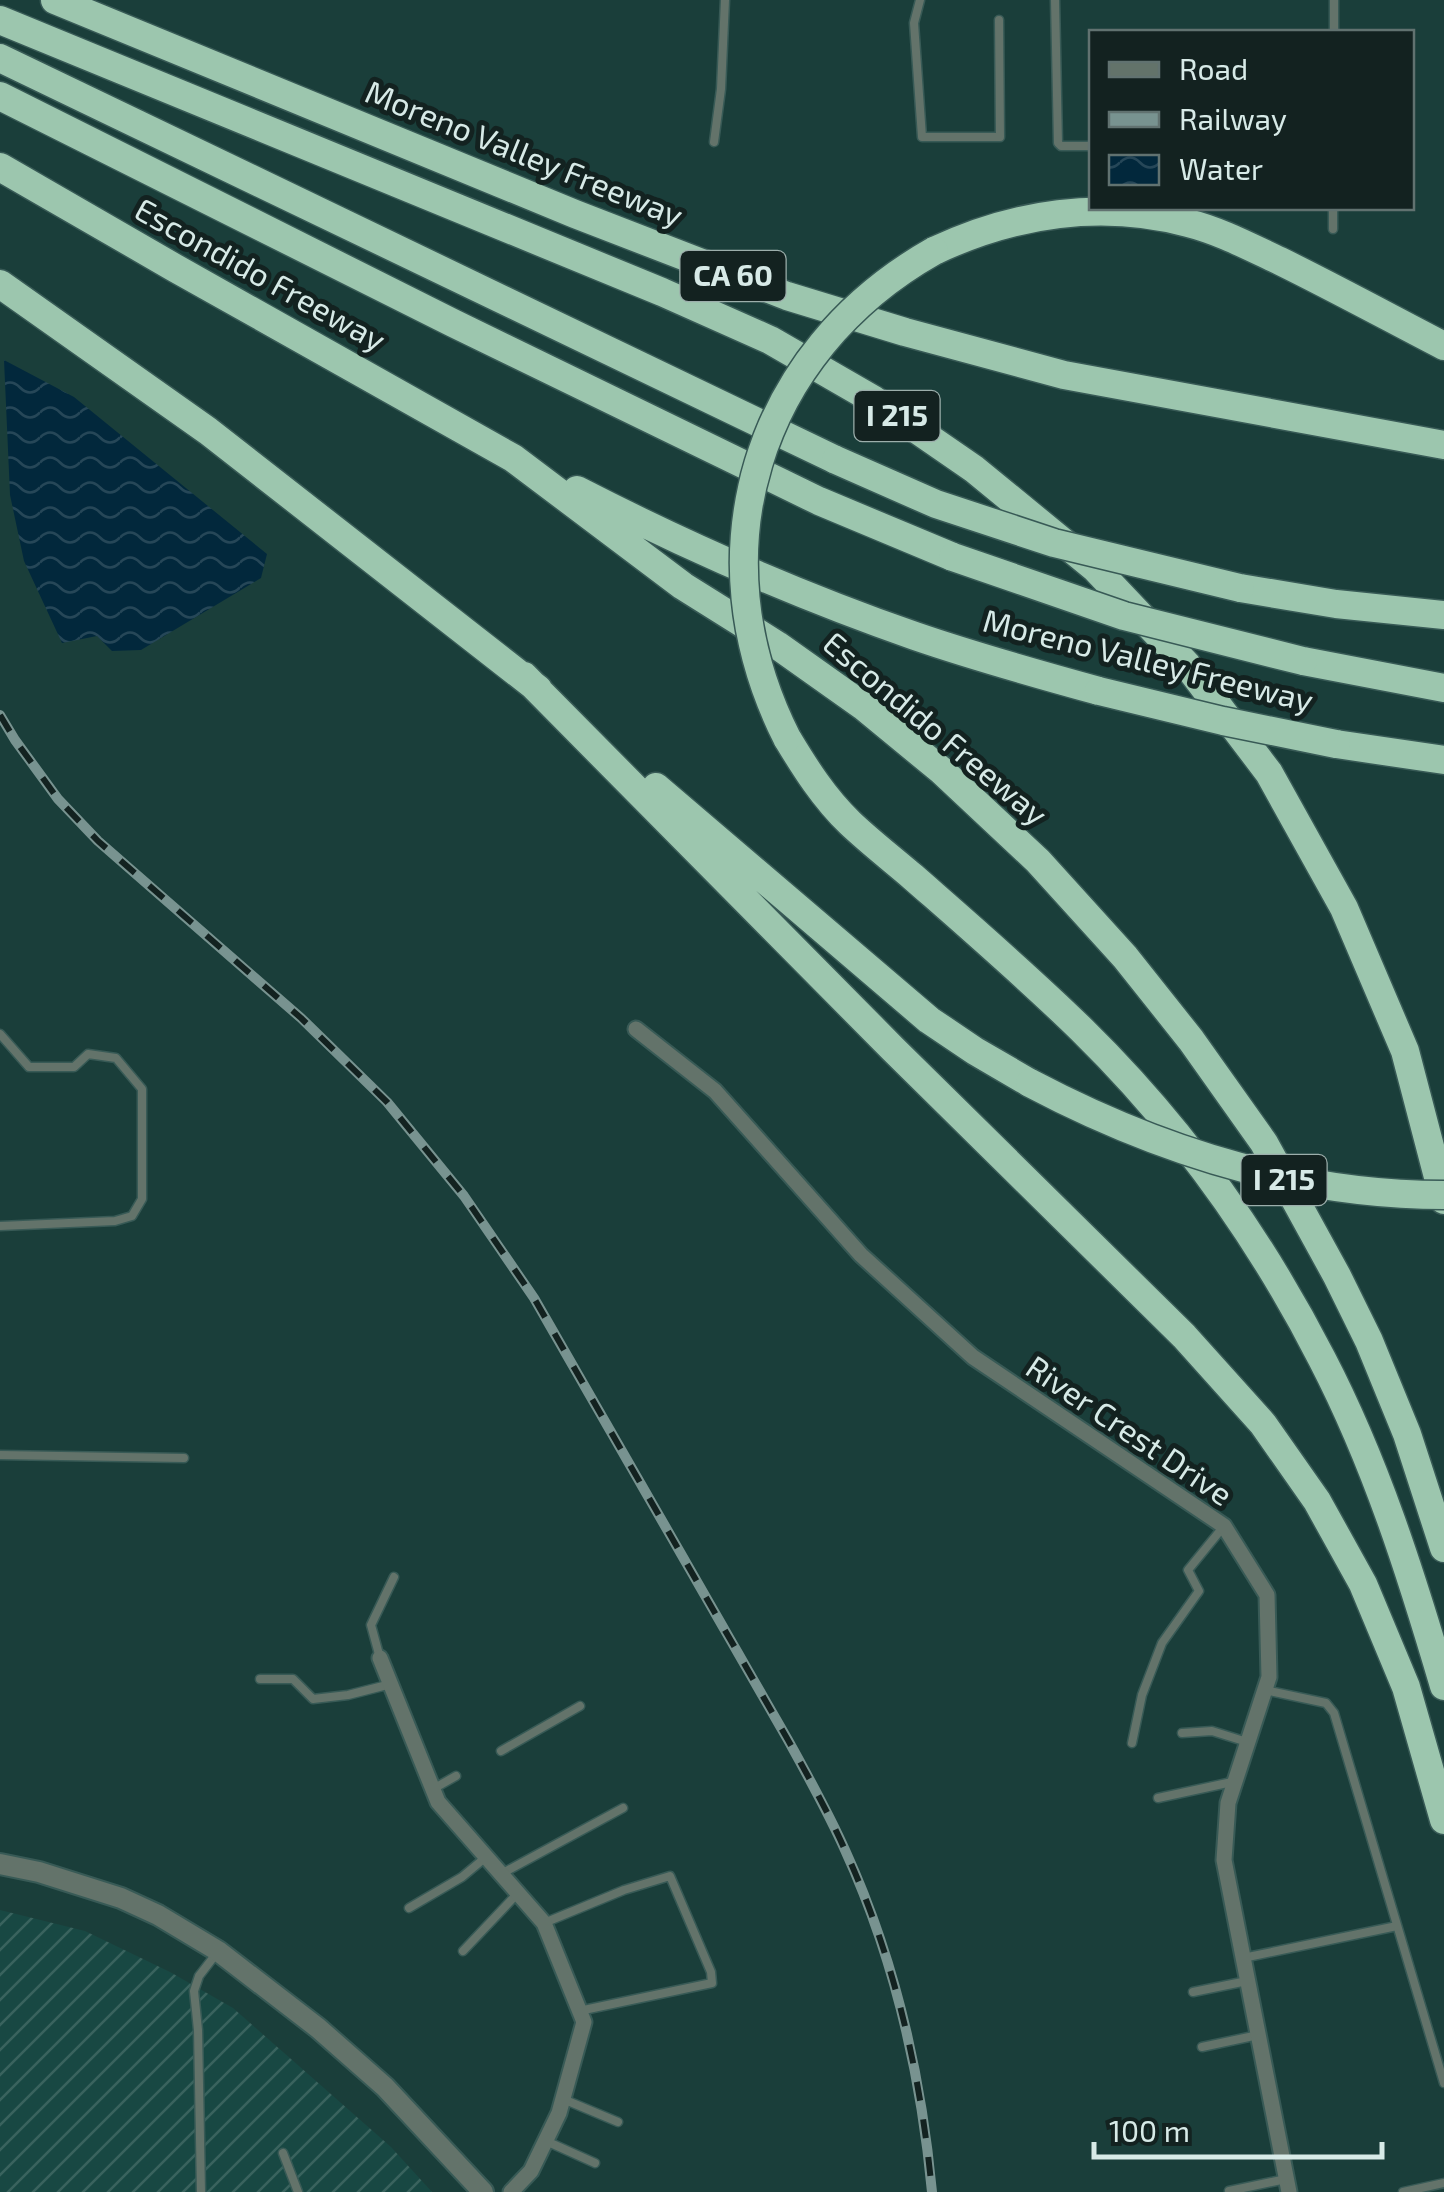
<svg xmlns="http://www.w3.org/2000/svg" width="1444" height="2192" viewBox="0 0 1444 2192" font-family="'Exo 2',sans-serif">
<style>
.industrial{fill:url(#industrial-furrows)}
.water{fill:url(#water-waves)}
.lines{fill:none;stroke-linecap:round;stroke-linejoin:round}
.service-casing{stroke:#385a56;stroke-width:11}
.minor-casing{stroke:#385a56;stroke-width:19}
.tertiary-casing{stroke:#385a56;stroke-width:24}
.motorway-casing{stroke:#385a56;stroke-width:31}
.service{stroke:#63736a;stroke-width:8}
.minor{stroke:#63736a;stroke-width:15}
.tertiary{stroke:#63736a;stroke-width:20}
.motorway{stroke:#9cc6ae;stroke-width:28}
.rail-casing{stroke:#789390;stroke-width:10}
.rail{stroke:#132220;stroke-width:6;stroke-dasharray:19;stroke-linecap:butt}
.motorway-bridge-casing{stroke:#385a56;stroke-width:31;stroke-linecap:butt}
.motorway-bridge{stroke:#9cc6ae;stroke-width:28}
.labels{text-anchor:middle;stroke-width:10;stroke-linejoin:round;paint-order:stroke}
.shield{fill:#132220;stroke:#9caeab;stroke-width:2.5}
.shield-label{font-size:30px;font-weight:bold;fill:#d7eae7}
.street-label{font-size:32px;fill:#d7eae7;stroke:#132220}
</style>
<defs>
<pattern id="industrial-furrows" width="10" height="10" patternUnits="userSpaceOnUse" patternTransform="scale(2.5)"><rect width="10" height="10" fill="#184843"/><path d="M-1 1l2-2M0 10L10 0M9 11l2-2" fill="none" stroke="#39635e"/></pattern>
<pattern id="water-waves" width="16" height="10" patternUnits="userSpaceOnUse" patternTransform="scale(2.5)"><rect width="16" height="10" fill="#02283c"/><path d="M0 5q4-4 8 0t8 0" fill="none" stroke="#264758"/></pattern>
</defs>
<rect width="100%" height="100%" fill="#1a3e3a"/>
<path class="industrial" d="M0,1910l85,21 85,41 63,36 158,139 41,45h-432z"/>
<path class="water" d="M4,360l70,37 193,157 -6,24 -120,72 -29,1 -15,-15 -35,7 -38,-82 -14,-66z"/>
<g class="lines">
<g class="service-casing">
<path id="service" d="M920,0l-6,23 8,114h78l-1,-117
M1055,0l3,143 3,3h31
M1334,32v-32
M714,142l7,-53 4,-89
M1333,208v21
M0,1034l29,33h45l14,-13 28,4 26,31v110l-10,17 -17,5 -115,5
M0,1455l184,3
M380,1658l-9,-33 23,-48
M260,1679h33l20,20 35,-4 43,-11
M1265,1690l61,13 8,10 110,370
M1182,1733l30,-2 35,11
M1132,1743l10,-48 20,-52 37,-52 -11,-21 36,-44
M501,1751l79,-45
M433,1789l23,-13
M1158,1798l74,-16
M501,1874l122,-66
M409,1908l53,-31 24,-20
M544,1923l80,-33 46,-14 41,96 1,11 -133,28
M463,1951l55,-58
M1243,1958l154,-32
M1193,1992l54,-11
M1202,2047l56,-12
M563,2099l55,23
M546,2141l49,22
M283,2153l15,39
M1229,2191l57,-12
M201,2192l-3,-162 -4,-39 5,-15 17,-22
M1403,2192l41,-9"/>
</g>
<g class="minor-casing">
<path id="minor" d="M636,1029l79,62 146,164 112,102 251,169 43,69 2,82 -41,126 -4,57 65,332
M380,1658l58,144 106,121 40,99 -25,91 -28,58 -20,21"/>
</g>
<g class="tertiary-casing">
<path id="tertiary" d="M0,1864l39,8 82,26 37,17 60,36 100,77 67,59 98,105"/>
</g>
<g class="motorway-casing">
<path id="motorway" d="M55,0l520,214 212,82 118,36 159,43 380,70
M0,20l662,272 108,48 104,60 100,69 122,100 91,96 82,108 75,135 61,143 39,149
M0,58l836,402
M0,96l453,227 366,178 134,56
M0,167l175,101 338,190 170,128 94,59 86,61 79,65 96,90 87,96 66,83 73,103 73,133 32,65 38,93 37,114
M934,251c80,-38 168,-51 254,-28 32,8 62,24 92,38 55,27 110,57 164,85
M0,284l208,147 330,258
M577,490c109,56 223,106 338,146 61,21 122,38 184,55
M1240,588l96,16 108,11
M1303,661l141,27
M524,676l369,373 291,287 79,88 54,77 46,83 43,103 38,133
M787,738c18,30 37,60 63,85 20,19 42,36 63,54 57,50 115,100 169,153 97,95 178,208 240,329 54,104 89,215 122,327
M1336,744l108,16
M656,787l273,233 46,31 55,32"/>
</g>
<use href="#service" class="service"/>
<use href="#minor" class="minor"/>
<use href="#tertiary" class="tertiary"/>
<use href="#motorway" class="motorway"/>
<g class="rail-casing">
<path id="rail" d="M0,715l15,25 43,59 40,42 203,177 86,84 77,94 70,102 254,442c20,36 40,72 57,110 49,107 76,224 87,342"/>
</g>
<use href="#rail" class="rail"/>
<g class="motorway-bridge-casing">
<path id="motorway-bridge" d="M836,460l100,44 118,39 186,45
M953,557l171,59 179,45
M1099,691l124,30 113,23
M787,738c-93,-184 -32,-386 147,-487
M1030,1083c129,68 267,112 414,112"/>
</g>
<use href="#motorway-bridge" class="motorway-bridge"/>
</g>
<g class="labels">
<g class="shield">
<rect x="680.5" y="251" width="105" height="50" rx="8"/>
<rect x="854.5" y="391" width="85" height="50" rx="8"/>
<rect x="1241.5" y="1155" width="85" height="50" rx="8"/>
</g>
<g class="shield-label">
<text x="733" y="286">CA 60</text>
<text x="897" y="426">I 215</text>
<text x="1284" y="1190">I 215</text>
</g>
<g class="street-label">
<text transform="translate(524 154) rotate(22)" y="11">Moreno Valley Freeway</text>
<text transform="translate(260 275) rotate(29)" y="11">Escondido Freeway</text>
<text transform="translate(1148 661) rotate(14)" y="11">Moreno Valley Freeway</text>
<text transform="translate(935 729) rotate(40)" y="11">Escondido Freeway</text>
<text transform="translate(1129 1431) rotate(34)" y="11">River Crest Drive</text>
</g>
</g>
<rect x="1089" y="30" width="325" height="180" fill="#132220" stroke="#617270" stroke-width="2.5"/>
<rect x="1109" y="62" width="50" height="15" fill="#63736a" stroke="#617270" stroke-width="2.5"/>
<text x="1179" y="80" font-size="30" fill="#d7eae7">Road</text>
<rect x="1109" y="112" width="50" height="15" fill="#789390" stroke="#617270" stroke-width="2.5"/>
<text x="1179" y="130" font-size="30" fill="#d7eae7">Railway</text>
<rect x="1109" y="155" width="50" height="30" fill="url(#water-waves)" stroke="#617270" stroke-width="2.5"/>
<text x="1179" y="180" font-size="30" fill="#d7eae7">Water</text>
<path d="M1094 2142v15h288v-15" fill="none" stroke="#d7eae7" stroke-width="5"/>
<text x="1109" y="2142" font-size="30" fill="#d7eae7" stroke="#132220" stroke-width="8" paint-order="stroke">100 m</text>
</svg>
